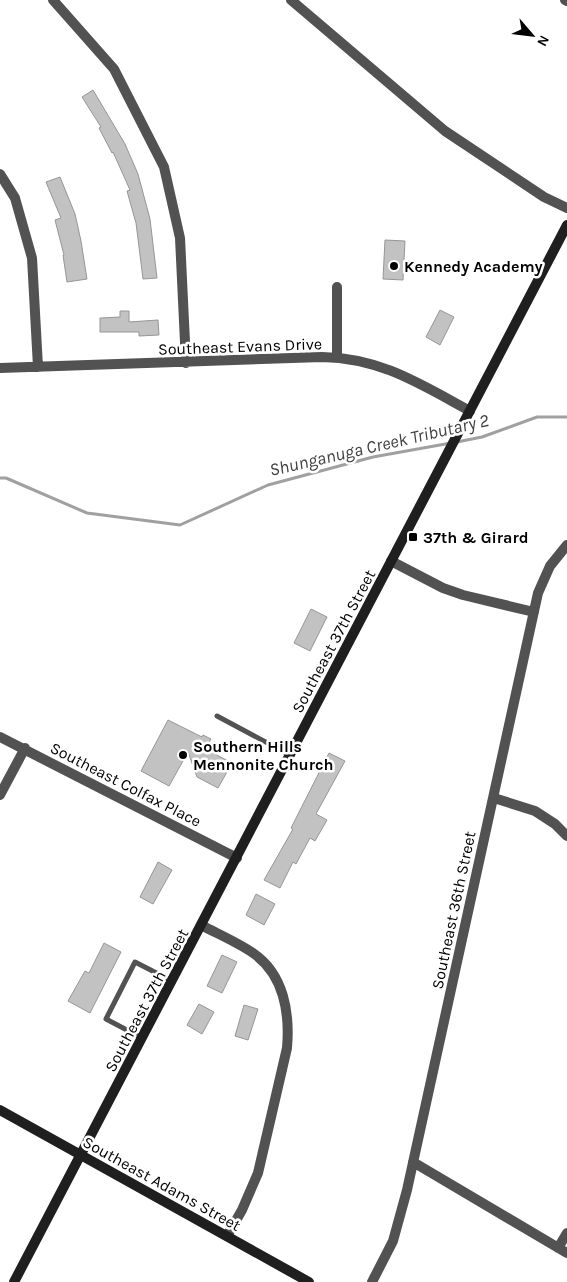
<svg xmlns="http://www.w3.org/2000/svg" width="567" height="1282" viewBox="0 0 567 1282" font-family="Karla,sans-serif">
<style>
.lines{fill:none;stroke-linecap:round;stroke-linejoin:round}
.stream{stroke:#a0a0a0;stroke-width:3}
.building{fill:#c2c2c2;stroke:#969696}
.lane{stroke:#525252;stroke-width:5}
.street{stroke:#525252;stroke-width:10}
.secondary{stroke:#1f1f1f;stroke-width:10}
.poi-dot{fill:#000;stroke:#fff;stroke-width:2}
.labels{text-anchor:middle;stroke-width:5;stroke-linejoin:round;paint-order:stroke}
.poi-label{font-size:16px;font-weight:bold;fill:#000;stroke:#fff;text-anchor:start}
.street-label{font-size:16px;fill:#000;stroke:#fff}
.water-label{font-size:18px;font-style:italic;fill:#414141;stroke:#fff}
</style>
<rect width="100%" height="100%" fill="#fff"/>
<g class="lines">
<path class="stream" d="M457,442l25,-5 55,-20h30
M0,478h6l81,35 93,12 88,-40 105,-28 78,-14"/>
</g>
<path class="building" d="M93,90l32,54 13,30 12,45 7,59 -14,1 -7,-56 -9,-32 3,-1 -17,-38 -1,1 -13,-25 2,-1 -19,-30z
M60,177l15,37 6,27 6,38 -20,3 -4,-27h1l-9,-35 6,-2 -15,-36z
M385,240l20,1 -2,39 -20,-1z
M440,310l14,7 -14,28 -14,-8z
M120,311h9v11l29,-2 1,15 -20,1v-4h-39v-14l20,-1z
M311,609l16,8 -17,34 -16,-8z
M168,720l34,17 1,-2 8,4 -4,7 5,3 -1,3 21,11 -14,25 -21,-11 -9,-25 -19,34 -28,-15z
M329,753l16,8 -29,53 11,6 -12,21 -5,-3 -14,26 -3,-2 -13,26 -16,-8 29,-51 -2,-1z
M158,862l14,8 -19,34 -13,-7z
M256,894l19,10 -11,21 -18,-10z
M104,943l17,9 -31,61 -22,-12 17,-30 4,2z
M222,955l15,7 -15,31 -15,-7z
M199,1004l15,8 -12,22 -15,-9z
M244,1005l14,4 -10,31 -13,-4z"/>
<g class="lines">
<path class="lane" d="M217,716l73,39
M142,1038l-36,-19 29,-57 37,19"/>
<path class="street" d="M53,0l61,69 50,98 16,71 6,125
M291,0l154,131 99,66 23,11
M565,0l2,1
M0,174l15,24 17,60 6,109
M337,287v71
M0,368l322,-11c59,1 98,27 148,54
M391,561l52,27 20,7 71,17
M0,737l237,121
M0,795l25,-47
M494,798l41,13 20,13 12,12
M201,925c17,9 36,17 52,28 31,21 37,60 34,95l-29,125 -16,37 -15,26
M413,1162l154,91
M558,1248l9,-15
M372,1282l21,-41 14,-51 131,-597 12,-27 17,-21"/>
<path class="secondary" d="M0,1110l309,172
M14,1282l553,-1057"/>
</g>
<g class="poi-dot">
<circle cx="394" cy="266" r="5"/>
<rect x="408" y="532" width="10" height="10" rx="2.5"/>
<circle cx="183" cy="755" r="5"/>
</g>
<g class="labels">
<g class="poi-label">
<text x="404" y="272">Kennedy Academy</text>
<text x="423" y="543">37th &amp; Girard</text>
<text x="193" y="752">Southern Hills<tspan x="193" dy="18">Mennonite Church</tspan></text>
</g>
<g class="street-label">
<text transform="translate(240 346) rotate(-2)" y="6">Southeast Evans Drive</text>
<text transform="translate(333 641) rotate(-62)" y="6">Southeast 37th Street</text>
<text transform="translate(126 784) rotate(27)" y="6">Southeast Colfax Place</text>
<text transform="translate(453 910) rotate(-78)" y="6">Southeast 36th Street</text>
<text transform="translate(146 1000) rotate(-62)" y="6">Southeast 37th Street</text>
<text transform="translate(162 1183) rotate(29)" y="6">Southeast Adams Street</text>
</g>
<g class="water-label">
<text transform="translate(379 445) rotate(-13)" y="6">Shunganuga Creek Tributary 2</text>
</g>
</g>
<g transform="translate(532 35) rotate(118)" stroke="#ffffff" stroke-width="4" paint-order="stroke">
<path d="M0-4L9 19L0 12L-9 19Z" fill="#000000"/>
<text y="-8" font-size="14" font-weight="bold" text-anchor="middle" fill="#000000">N</text>
</g>
</svg>
